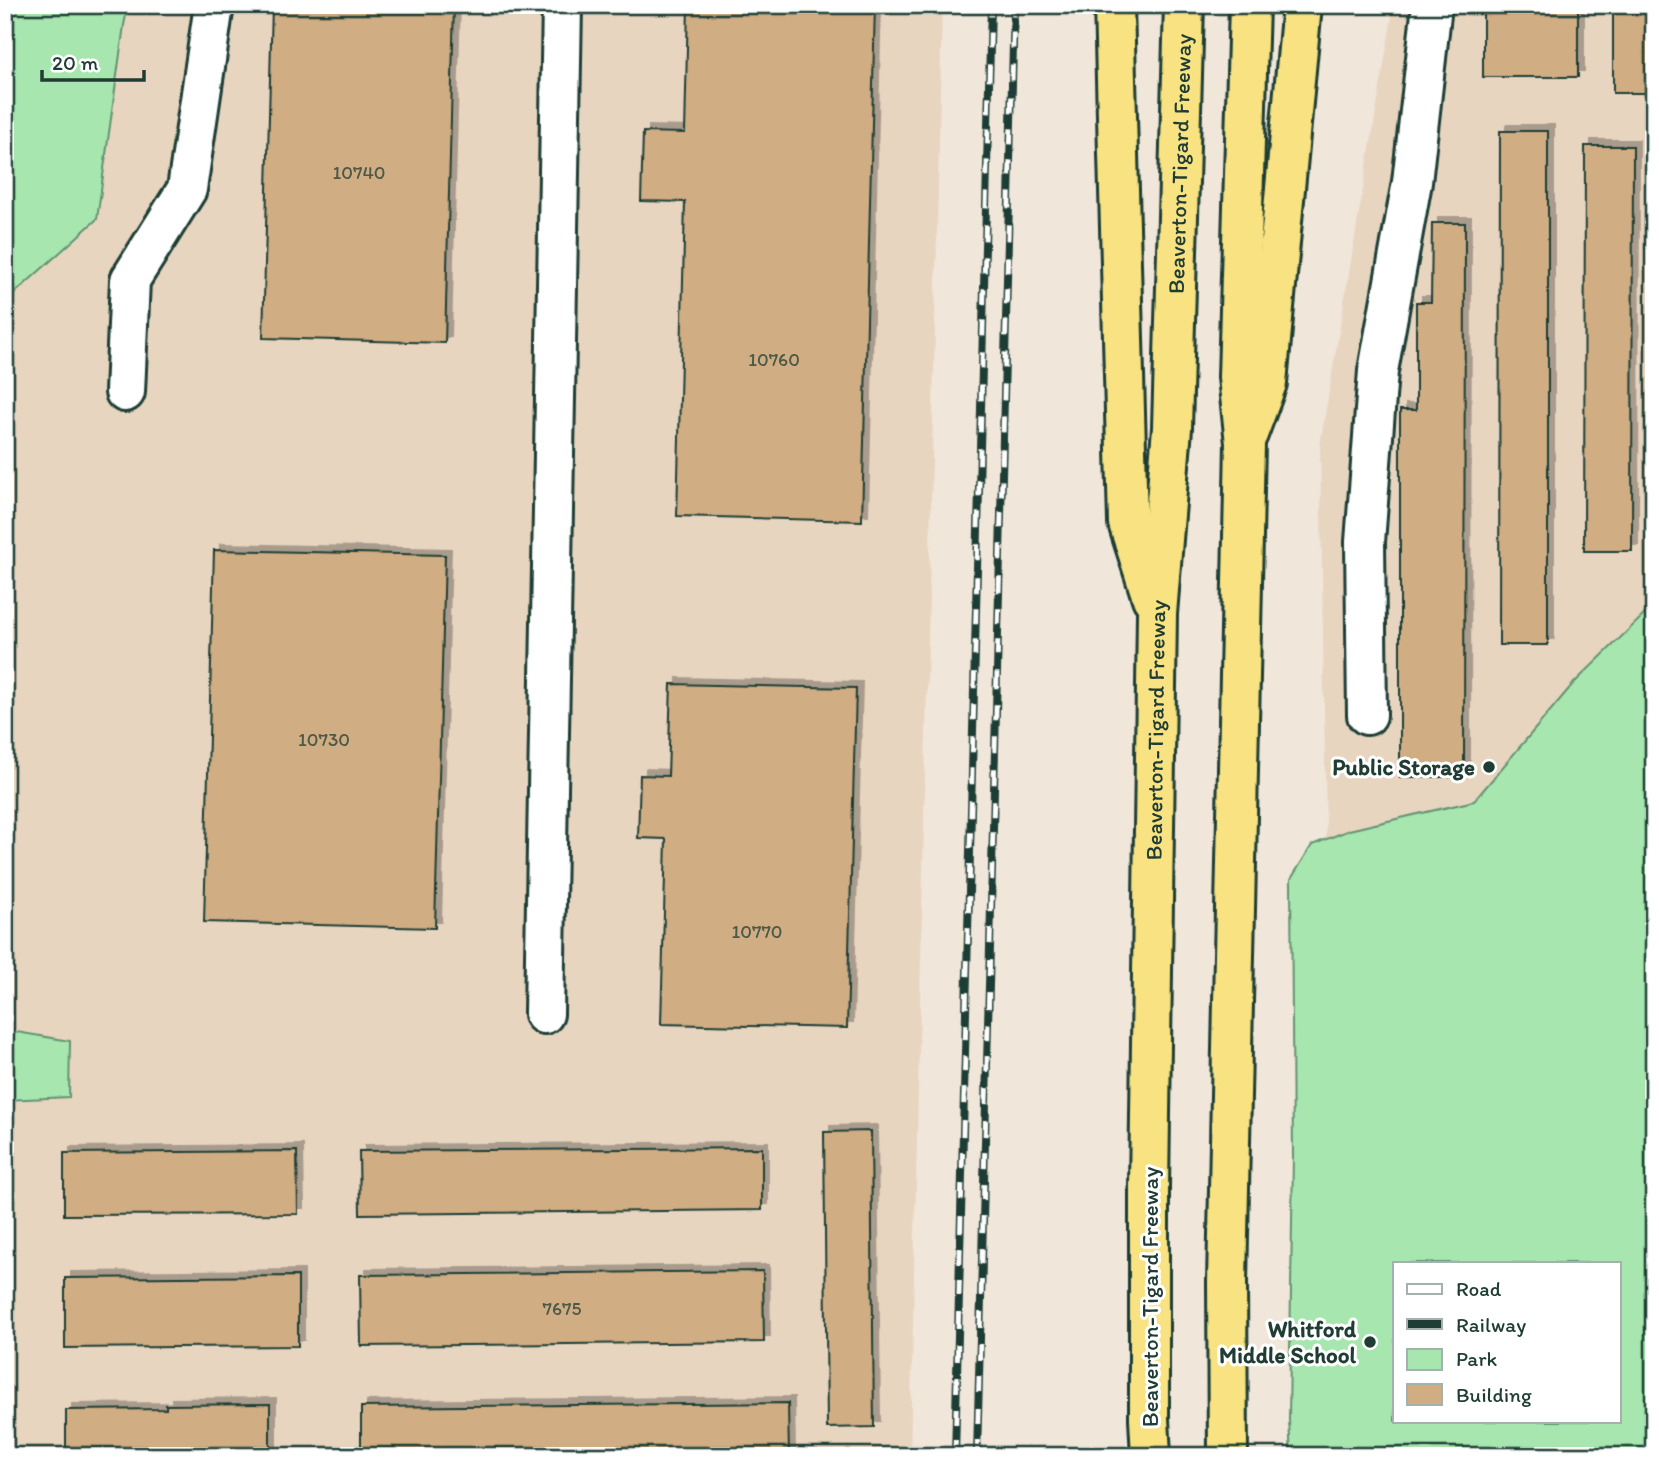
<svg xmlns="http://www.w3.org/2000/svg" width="1659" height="1461" viewBox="0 0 1659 1461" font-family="Itim,sans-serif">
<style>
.built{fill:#e7d5c0;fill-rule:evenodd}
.green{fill:#a7e7af;stroke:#639272;stroke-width:2;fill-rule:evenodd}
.building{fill:#d0ad83;stroke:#1f3d34;stroke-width:2;filter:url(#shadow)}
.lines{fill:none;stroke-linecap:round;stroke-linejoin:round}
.minor-casing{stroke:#1f3d34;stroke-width:44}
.highway-casing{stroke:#1f3d34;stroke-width:44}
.minor{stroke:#fff;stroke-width:38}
.highway{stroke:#f8e281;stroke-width:38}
.rail-casing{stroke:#1f3d34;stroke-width:8}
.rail{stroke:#fff;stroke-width:5;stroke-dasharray:16;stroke-linecap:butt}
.poi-dot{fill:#1f3d34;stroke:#fff;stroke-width:2.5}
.labels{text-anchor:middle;stroke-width:6;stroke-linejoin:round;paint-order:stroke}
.number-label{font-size:19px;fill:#4b5948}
.street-label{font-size:23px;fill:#1f3d34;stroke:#fff}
.poi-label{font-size:23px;font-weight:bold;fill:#1f3d34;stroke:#fff;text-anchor:end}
</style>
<defs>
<filter id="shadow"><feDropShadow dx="6" dy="-6" stdDeviation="0" flood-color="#0004"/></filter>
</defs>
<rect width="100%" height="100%" fill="#f1e6da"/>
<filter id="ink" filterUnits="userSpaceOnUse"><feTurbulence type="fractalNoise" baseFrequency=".0143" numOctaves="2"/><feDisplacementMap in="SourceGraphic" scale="14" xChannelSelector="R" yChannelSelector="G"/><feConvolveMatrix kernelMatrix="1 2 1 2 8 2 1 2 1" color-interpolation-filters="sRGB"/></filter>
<g filter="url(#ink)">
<path class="built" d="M128,5h814l-32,1451h-905v-356l64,-3v-56l-64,-11v-728l92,-83 27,-194z
M1394,5h260v1451h-309l-15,-365 -10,-646zM1395,1263h224v158h-224z"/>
<path class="green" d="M5,5h123l-4,20 -27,194 -92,83z
M1654,605v851h-363l-2,-36 4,-264 -2,-277 21,-34 37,-15 125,-29 99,-117zM1395,1263h224v158h-224z
M5,1030l65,11 -1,56 -64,3z"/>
<path class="building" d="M272,5h182l-9,338 -182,-5z
M688,5h187l-13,516 -185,-5 8,-314 -44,-1 2,-69 42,1z
M1483,5h95v72h-95z
M1613,5h41v88h-41z
M1500,131h48v514h-49z
M1585,146h48l-1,405h-48z
M1432,223h33l-1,554h-64v-367h16v-108h15z
M214,550l231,5 -10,373 -231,-6z
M671,684l185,4 -9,340 -186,-4 5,-185 -28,-1 2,-63 28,1z
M871,1131l3,296 -47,1 -3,-296z
M762,1148v62l-402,4 -1,-63z
M297,1151l1,63 -234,1v-62z
M763,1271l1,71 -403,4 -1,-71z
M298,1276v70l-233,2v-70z
M788,1403l1,53h-428v-49z
M270,1404v52h-204v-46l100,-1v-4z"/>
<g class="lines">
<g class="minor-casing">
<path id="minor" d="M125,392l5,-112 57,-91 27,-184
M1367,715l-2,-173 13,-171 34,-189 20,-177
M544,1014l18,-1009"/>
</g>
<g class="highway-casing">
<g id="highway">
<path d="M1114,5l14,518 24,75"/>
<path d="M1248,434l19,-51 35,-378"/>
<path id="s1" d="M1151,1456l-2,-37v-232l8,-573 15,-186 12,-423"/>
<path d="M1228,1456l-1,-174 18,-839 -7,-66 11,-372"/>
</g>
</g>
<use href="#minor" class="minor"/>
<use href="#highway" class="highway"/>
<g class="rail-casing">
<path id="rail" d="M955,1456l36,-1451
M977,1456l37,-1451"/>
</g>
<use href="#rail" class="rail"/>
</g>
</g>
<g class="poi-dot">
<circle cx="1489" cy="767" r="7"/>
<circle cx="1370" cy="1342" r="7"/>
</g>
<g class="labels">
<g class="number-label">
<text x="359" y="179">10740</text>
<text x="774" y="366">10760</text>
<text x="324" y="746">10730</text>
<text x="757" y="938">10770</text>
<text x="562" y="1315">7675</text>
</g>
<g class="street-label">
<text dy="8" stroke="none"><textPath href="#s1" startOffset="1293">Beaverton-Tigard Freeway</textPath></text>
<text dy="8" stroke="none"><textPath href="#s1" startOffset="726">Beaverton-Tigard Freeway</textPath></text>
<text transform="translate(1150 1297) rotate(-90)" y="8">Beaverton-Tigard Freeway</text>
</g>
<g class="poi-label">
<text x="1475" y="775">Public Storage</text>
<text x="1356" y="1337">Whitford<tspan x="1356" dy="26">Middle School</tspan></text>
</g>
</g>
<rect width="1659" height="1461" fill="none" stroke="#fff" stroke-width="28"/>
<rect x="14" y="14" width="1631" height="1433" fill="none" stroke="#1f3d34" stroke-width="2.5" filter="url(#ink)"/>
<rect x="1393" y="1262" width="228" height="161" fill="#ffffff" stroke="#a5b1ae" stroke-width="2"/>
<rect x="1407" y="1284" width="35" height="10" fill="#ffffff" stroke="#a5b1ae" stroke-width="2"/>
<text x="1456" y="1296" font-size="21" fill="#1f3d34">Road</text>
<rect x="1407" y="1319" width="35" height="10" fill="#1f3d34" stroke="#a5b1ae" stroke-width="2"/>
<text x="1456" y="1332" font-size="21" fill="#1f3d34">Railway</text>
<rect x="1407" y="1349" width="35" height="21" fill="#a7e7af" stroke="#a5b1ae" stroke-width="2"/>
<text x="1456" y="1366" font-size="21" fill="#1f3d34">Park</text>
<rect x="1407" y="1384" width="35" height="21" fill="#d0ad83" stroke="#a5b1ae" stroke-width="2"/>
<text x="1456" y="1402" font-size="21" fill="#1f3d34">Building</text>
<path d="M42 70v10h102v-10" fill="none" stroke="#1f3d34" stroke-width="3.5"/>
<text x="52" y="70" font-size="21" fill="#1f3d34" stroke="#ffffff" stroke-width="5" paint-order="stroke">20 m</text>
</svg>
